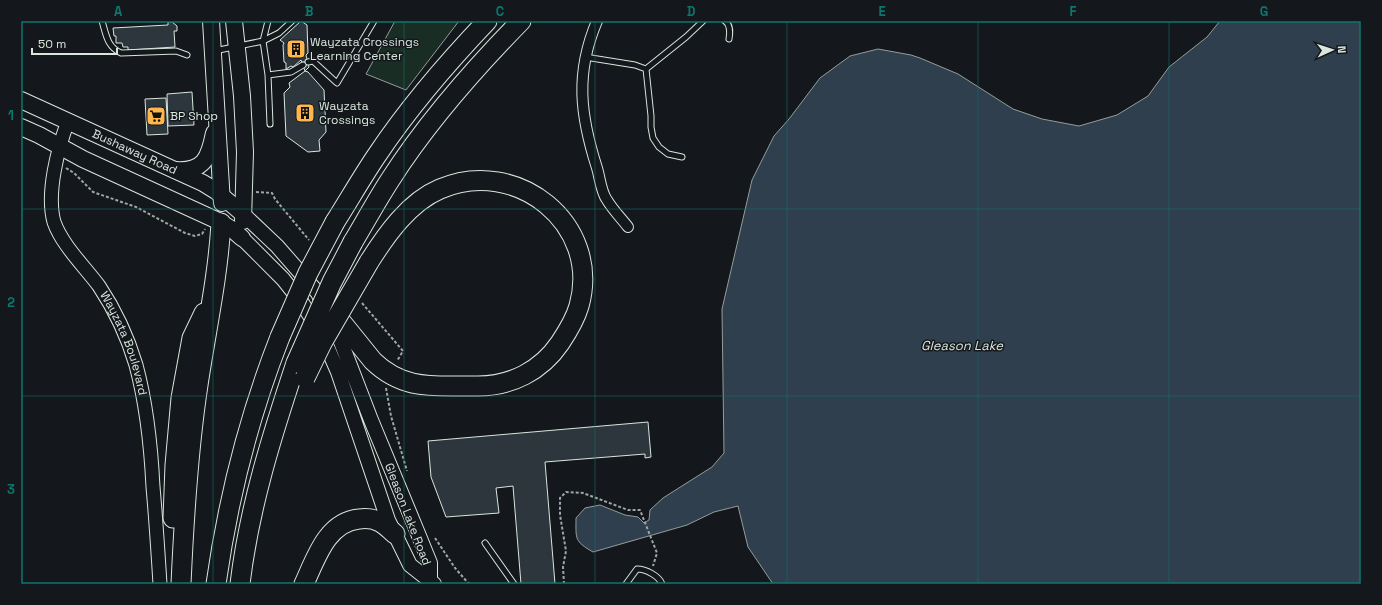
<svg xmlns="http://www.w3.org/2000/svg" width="1382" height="605" viewBox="0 0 1382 605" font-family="'Space Grotesk',sans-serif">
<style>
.green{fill:#1a2d24;stroke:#939e99}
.water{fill:#2f3f4d;stroke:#939e99}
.building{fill:#2c363c;stroke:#d8e6dc}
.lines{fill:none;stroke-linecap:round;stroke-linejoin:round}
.service-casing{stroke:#d8e6dc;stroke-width:7}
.minor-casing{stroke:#d8e6dc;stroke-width:12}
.tertiary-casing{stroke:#d8e6dc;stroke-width:15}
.secondary-casing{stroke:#d8e6dc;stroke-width:16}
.primary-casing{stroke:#d8e6dc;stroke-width:18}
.motorway-casing{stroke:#d8e6dc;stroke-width:21}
.path{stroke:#9da8a2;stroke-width:2;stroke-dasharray:3 2;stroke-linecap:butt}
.service{stroke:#14181c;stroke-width:5}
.minor{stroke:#14181c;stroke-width:10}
.tertiary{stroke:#14181c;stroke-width:13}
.secondary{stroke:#14181c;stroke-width:14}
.primary{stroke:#14181c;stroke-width:16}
.motorway{stroke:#14181c;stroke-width:19}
.motorway-bridge-casing{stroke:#d8e6dc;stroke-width:21;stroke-linecap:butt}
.motorway-bridge{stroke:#14181c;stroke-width:19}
.grid{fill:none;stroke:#0f766e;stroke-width:1;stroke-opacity:0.55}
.labels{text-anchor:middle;stroke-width:3;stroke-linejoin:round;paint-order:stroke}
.poi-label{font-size:12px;fill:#d8e6dc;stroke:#14181c;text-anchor:start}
.street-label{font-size:12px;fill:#d8e6dc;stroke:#14181c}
.water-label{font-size:13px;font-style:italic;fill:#d8e6dc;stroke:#14181c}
.neatline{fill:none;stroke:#0f766e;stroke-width:1.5}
.grid-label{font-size:13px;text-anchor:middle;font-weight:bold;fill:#0f766e}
</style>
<rect width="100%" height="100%" fill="#14181c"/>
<path class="green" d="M395,21h64l-53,69 -40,-16z"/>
<path class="water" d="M1220,21h141v563h-588l-25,-37 -10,-41 -24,6 -27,13 -94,27c-19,-11 -17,-13 -17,-34l9,-10 15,-3 25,10 13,2 6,6 5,-3 1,-10 13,-12 49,-31 12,-14 -2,-144 30,-129 22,-44 15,-17 31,-41 30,-22 28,-7 33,6 9,3 38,16 55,35 29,10 37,7 38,-11 31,-19 21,-29 38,-30z"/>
<path class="building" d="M301,21l6,4 1,28 -2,2 3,12 -4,4 -4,-11 -8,7 -2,-1 -5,3v-6l-2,-1 -1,-17 1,-2 -4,-3z
M168,22h4l5,4v5h-3l1,16 -47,3v-3h-5l-1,-4h-6v-7h-2l-1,-8 55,-3z
M305,71l3,1 16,18 2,42 -7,8 1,11 -12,1 -22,-16 -2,-43 6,-6 -1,-4z
M192,92l2,33 -26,1 -1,-32z
M166,98l2,36 -21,1 -2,-36z
M648,422l3,35 -6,1v-4l-100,8 10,122h-34l-8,-98 -17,2 3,25 -53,4 -15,-40 -3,-36z"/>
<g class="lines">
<g class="service-casing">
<path id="service" d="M102,21c4,13 5,26 19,32l55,-2 11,4
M725,21c6,4 5,12 4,18
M214,51l49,-10 5,-20
M585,57l50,8 11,4
M308,62l5,-1 24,22 37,-62
M268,75l23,-3 12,-7
M270,124l-2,-49 -5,-34 16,-8 13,-12
M682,157l-14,-3 -9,-7 -6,-9 -2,-11v-11l-5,-47 40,-32 17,-16
M485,543l29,41
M626,584l11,-15c9,0 22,7 25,15"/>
</g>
<g class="minor-casing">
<path id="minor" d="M597,21c-22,52 -17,94 0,147 3,10 4,24 10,32 6,10 14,18 21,27"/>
</g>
<g class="tertiary-casing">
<g id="tertiary">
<path id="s1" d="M68,121c-10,27 -22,72 -14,101 8,23 31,45 45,64 16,24 29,52 37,79 11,41 15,81 17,122 3,33 5,65 7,97"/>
</g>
</g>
<g class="secondary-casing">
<path id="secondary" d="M243,214l34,32 41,47 23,49 30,78 46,111 13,32v16
M242,238l41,41 19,24 19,30 17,39 50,148 22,45 24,19"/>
</g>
<g class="primary-casing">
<g id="primary">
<path d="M211,21l11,182"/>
<path d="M234,21l8,75 3,56 -2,69"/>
<path id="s2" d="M21,100l182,83 13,8 27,23"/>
<path d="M21,127l18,8 44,24 133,61 17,10 9,8"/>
<path d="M175,170c29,2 34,-12 39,-37"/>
</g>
</g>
<g class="motorway-casing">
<path id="motorway" d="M335,222c14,-22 27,-45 42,-67 32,-48 70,-92 110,-134
M353,242c12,-20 24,-42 37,-62 37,-58 83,-110 131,-159
M327,304l46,57c32,31 64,24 105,25 33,0 63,-15 82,-43 8,-12 15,-23 19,-37 23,-82 -63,-150 -139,-117 -31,13 -54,46 -71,73
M173,518l2,-53 6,-67 11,-60 12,-25
M181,584c3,-67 7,-133 17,-199 8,-54 20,-108 23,-162
M216,584c12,-85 33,-168 64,-247
M240,584c9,-76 32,-149 56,-221
M304,584c12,-26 23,-62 55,-65 7,-1 15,0 21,3 6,3 10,8 15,12"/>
</g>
<path class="path" d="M66,168l8,5 19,19 43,15 49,26 10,3 7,-2 3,-5
M256,192l16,1 3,6 34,41
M362,303l41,48 -6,10
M386,388l5,28 16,55
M435,538l20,30 14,16
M564,584l-1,-17 3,-16 -6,-36v-17l6,-6 17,1 45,17h12l17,43 -4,13"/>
<use href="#service" class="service"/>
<use href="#minor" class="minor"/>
<use href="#tertiary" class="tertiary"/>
<use href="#secondary" class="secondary"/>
<use href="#primary" class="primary"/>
<use href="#motorway" class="motorway"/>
<g class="motorway-bridge-casing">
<path id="motorway-bridge" d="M280,337l28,-64 27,-51
M296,363l36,-81 21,-40
M305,378l17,-35 47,-81"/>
</g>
<use href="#motorway-bridge" class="motorway-bridge"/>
</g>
<path class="grid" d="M213,21v563M404,21v563M595,21v563M787,21v563M978,21v563M1169,21v563M21,209h1340M21,396h1340"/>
<defs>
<g id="building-square" transform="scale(1)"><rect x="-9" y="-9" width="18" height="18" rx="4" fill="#ffb74d" stroke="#14181c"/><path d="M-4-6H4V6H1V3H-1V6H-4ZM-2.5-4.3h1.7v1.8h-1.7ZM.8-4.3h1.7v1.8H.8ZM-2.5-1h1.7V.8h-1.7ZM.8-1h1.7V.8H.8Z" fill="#111"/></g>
<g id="supermarket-square" transform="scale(1)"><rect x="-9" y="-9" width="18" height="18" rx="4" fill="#ffb74d" stroke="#14181c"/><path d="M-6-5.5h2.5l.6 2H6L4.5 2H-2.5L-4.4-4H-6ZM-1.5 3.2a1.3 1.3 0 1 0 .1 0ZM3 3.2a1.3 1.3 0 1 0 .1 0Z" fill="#111"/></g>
</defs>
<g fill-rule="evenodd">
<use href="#building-square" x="296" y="49"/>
<use href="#building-square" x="305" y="113"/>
<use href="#supermarket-square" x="156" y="116"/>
</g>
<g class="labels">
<g class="poi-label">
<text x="310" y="46">Wayzata Crossings<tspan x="310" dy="14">Learning Center</tspan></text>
<text x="319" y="110">Wayzata<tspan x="319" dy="14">Crossings</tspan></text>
<text x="170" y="120">BP Shop</text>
</g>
<g class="street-label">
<text dy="4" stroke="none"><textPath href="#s2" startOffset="125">Bushaway Road</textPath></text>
<text dy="4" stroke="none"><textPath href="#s1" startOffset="245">Wayzata Boulevard</textPath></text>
<text transform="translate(408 514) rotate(69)" y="4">Gleason Lake Road</text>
</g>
<g class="water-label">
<text x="962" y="350">Gleason Lake</text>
</g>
</g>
<rect width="1382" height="605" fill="none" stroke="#14181c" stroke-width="44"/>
<g transform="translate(1332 50) rotate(87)" stroke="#14181c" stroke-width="3" paint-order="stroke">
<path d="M0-3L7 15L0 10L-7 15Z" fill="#d8e6dc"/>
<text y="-6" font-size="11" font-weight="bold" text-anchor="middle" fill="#d8e6dc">N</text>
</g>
<path d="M32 48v6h85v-6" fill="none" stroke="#d8e6dc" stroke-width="2"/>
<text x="38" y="48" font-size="12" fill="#d8e6dc" stroke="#14181c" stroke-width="3" paint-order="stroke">50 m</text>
<rect x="22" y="22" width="1338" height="561" class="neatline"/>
<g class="grid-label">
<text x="118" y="16">A</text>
<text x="309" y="16">B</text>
<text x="500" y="16">C</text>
<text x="691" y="16">D</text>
<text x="882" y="16">E</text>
<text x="1073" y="16">F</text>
<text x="1264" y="16">G</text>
<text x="11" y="120">1</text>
<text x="11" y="307">2</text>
<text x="11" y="494">3</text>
</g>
</svg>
